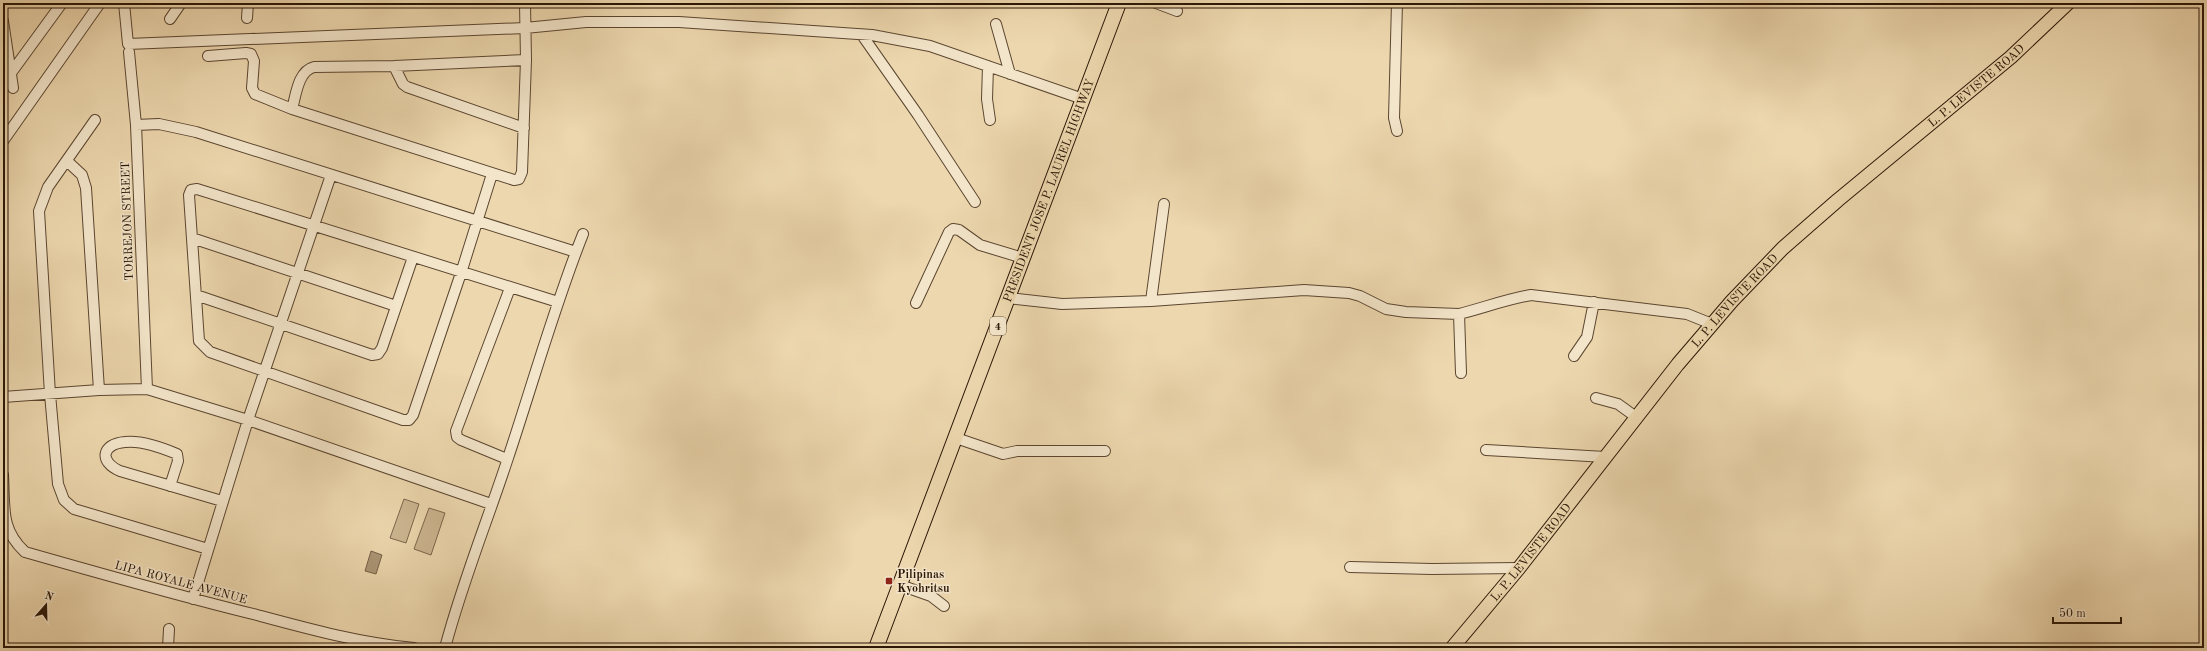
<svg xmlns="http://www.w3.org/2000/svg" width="2207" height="651" viewBox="0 0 2207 651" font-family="'Old Standard TT',serif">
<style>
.grass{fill:#ccb691;stroke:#7b664c}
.water{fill:#ab9575;stroke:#776249}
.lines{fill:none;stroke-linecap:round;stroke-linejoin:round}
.minor-casing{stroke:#5b4630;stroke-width:12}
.major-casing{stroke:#2a1606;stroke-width:15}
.highway-casing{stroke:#2a1606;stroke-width:16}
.minor{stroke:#f3e5ca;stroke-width:10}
.major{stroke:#edd7ae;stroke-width:13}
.highway{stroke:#edd7ae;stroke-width:14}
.poi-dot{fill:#8f2418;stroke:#f3e5ca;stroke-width:1.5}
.labels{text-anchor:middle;stroke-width:3;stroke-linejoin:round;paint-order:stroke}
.shield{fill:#f3e5ca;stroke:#665441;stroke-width:1}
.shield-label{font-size:11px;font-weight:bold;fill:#2a1606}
.street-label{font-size:12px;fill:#2a1606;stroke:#f3e5ca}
.poi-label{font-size:12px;font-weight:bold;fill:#2a1606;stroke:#f3e5ca;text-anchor:start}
</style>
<rect width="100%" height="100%" fill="#edd7ae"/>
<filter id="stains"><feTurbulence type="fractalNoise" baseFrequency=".005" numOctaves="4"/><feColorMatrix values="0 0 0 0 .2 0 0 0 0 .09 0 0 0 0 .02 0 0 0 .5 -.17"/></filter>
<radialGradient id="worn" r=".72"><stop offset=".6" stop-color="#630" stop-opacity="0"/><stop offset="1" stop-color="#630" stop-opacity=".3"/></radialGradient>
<path class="grass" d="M404,499l15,5 -13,39 -16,-5z
M429,508l16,5 -14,42 -17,-6z"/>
<path class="water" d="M371,551l11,4 -6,19 -11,-3z"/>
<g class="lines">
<g class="minor-casing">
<path id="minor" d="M124,3l4,41 397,-16 61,-6h93l193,13 58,11 153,53
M1156,3l21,8
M247,18l1,-15
M170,19l11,-16
M3,21l10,67
M996,24l14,50
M862,35l56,80 57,87
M129,52l7,73 11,264
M208,56l38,-3 5,1 3,7 -2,27 3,6 37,15 222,71 5,-1 3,-7 4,-112 -1,-57
M394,66l9,18 4,3 117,41
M988,66l-1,33 3,21
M11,73l51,-70
M292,109c4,-14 6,-38 22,-42l80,-1 132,-6
M95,120l-47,67 -9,24 11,183 8,90 6,16 10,9 134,40
M136,125l23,-1 37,8 380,120
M1397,131l-3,-13 3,-115
M3,141l97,-138
M67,161l15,14 4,13 13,202
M492,174l-31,99 -48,142 -4,5h-6l-193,-68 -11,-11 -10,-146 2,-5 6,-1 361,113
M192,238l204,68
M196,295l176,60 6,-1 4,-6 31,-91
M1008,298l54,6 89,-3 13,-97
M1151,301l153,-11 45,3 11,3 26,13 20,3 53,2 2,59
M916,303l33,-71 4,-3 6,1 21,15 43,13
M1459,314c24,-6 48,-15 72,-19l156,19 25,10
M1574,356l13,-19 7,-35
M3,397l96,-7 48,-1 101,31 243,84
M1596,398l22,6 18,13
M956,438l47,16 14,-3h88
M1486,450l119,7
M507,459l-46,-19 -4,-3 -1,-6 54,-143
M3,475c2,32 -3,54 22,77 77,22 154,44 232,63 52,14 103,28 157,33
M170,486l8,-25 -1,-7c-14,-6 -36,-14 -52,-12 -24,2 -26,20 -5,29l102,30
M1350,567l82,2 87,-1
M900,585l31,11 13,10
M193,599l55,-179 83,-245
M168,648l1,-19
M445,648c17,-65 42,-126 63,-190 25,-75 46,-151 75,-224"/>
</g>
<g class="major-casing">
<g id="major">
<path id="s1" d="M1452,648l67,-80 159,-204 54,-63 51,-53 55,-48 173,-143 57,-54"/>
</g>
</g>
<g class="highway-casing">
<g id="highway">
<path id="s2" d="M876,648l243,-645"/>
</g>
</g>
<use href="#minor" class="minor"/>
<use href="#major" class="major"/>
<use href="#highway" class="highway"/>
</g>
<rect class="poi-dot" x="885" y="577" width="8" height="8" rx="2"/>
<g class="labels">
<rect class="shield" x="990" y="317" width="16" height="18" rx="3"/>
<g class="shield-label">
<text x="998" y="330">4</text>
</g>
<g class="street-label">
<text dy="4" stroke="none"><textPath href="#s1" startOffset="772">L. P. LEVISTE ROAD</textPath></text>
<text dy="4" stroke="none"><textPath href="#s2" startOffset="489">PRESIDENT JOSE P. LAUREL HIGHWAY</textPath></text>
<text transform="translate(127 221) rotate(-92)" y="4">TORREJON STREET</text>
<text dy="4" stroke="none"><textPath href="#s1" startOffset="448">L. P. LEVISTE ROAD</textPath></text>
<text dy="4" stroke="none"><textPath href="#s1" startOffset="124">L. P. LEVISTE ROAD</textPath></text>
<text transform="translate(181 582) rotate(15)" y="4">LIPA ROYALE AVENUE</text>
</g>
<g class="poi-label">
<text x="897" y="578">Pilipinas<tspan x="897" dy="14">Kyohritsu</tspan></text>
</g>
</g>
<rect width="2207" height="651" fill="none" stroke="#edd7ae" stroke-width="16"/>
<rect x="4" y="4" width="2199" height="643" fill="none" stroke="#2a1606" stroke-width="2"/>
<rect x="8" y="8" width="2191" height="635" fill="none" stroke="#2a1606"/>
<g transform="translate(46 605) rotate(20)" stroke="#f3e5ca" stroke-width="3" paint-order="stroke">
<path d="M0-3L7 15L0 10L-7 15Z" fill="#2a1606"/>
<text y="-6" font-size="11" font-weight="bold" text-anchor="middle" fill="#2a1606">N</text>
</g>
<path d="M2053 617v6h68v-6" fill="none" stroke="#2a1606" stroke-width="2"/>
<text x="2059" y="617" font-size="12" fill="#2a1606" stroke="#f3e5ca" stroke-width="3" paint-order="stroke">50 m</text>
<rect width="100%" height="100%" filter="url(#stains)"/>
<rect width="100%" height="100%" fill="url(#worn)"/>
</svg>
